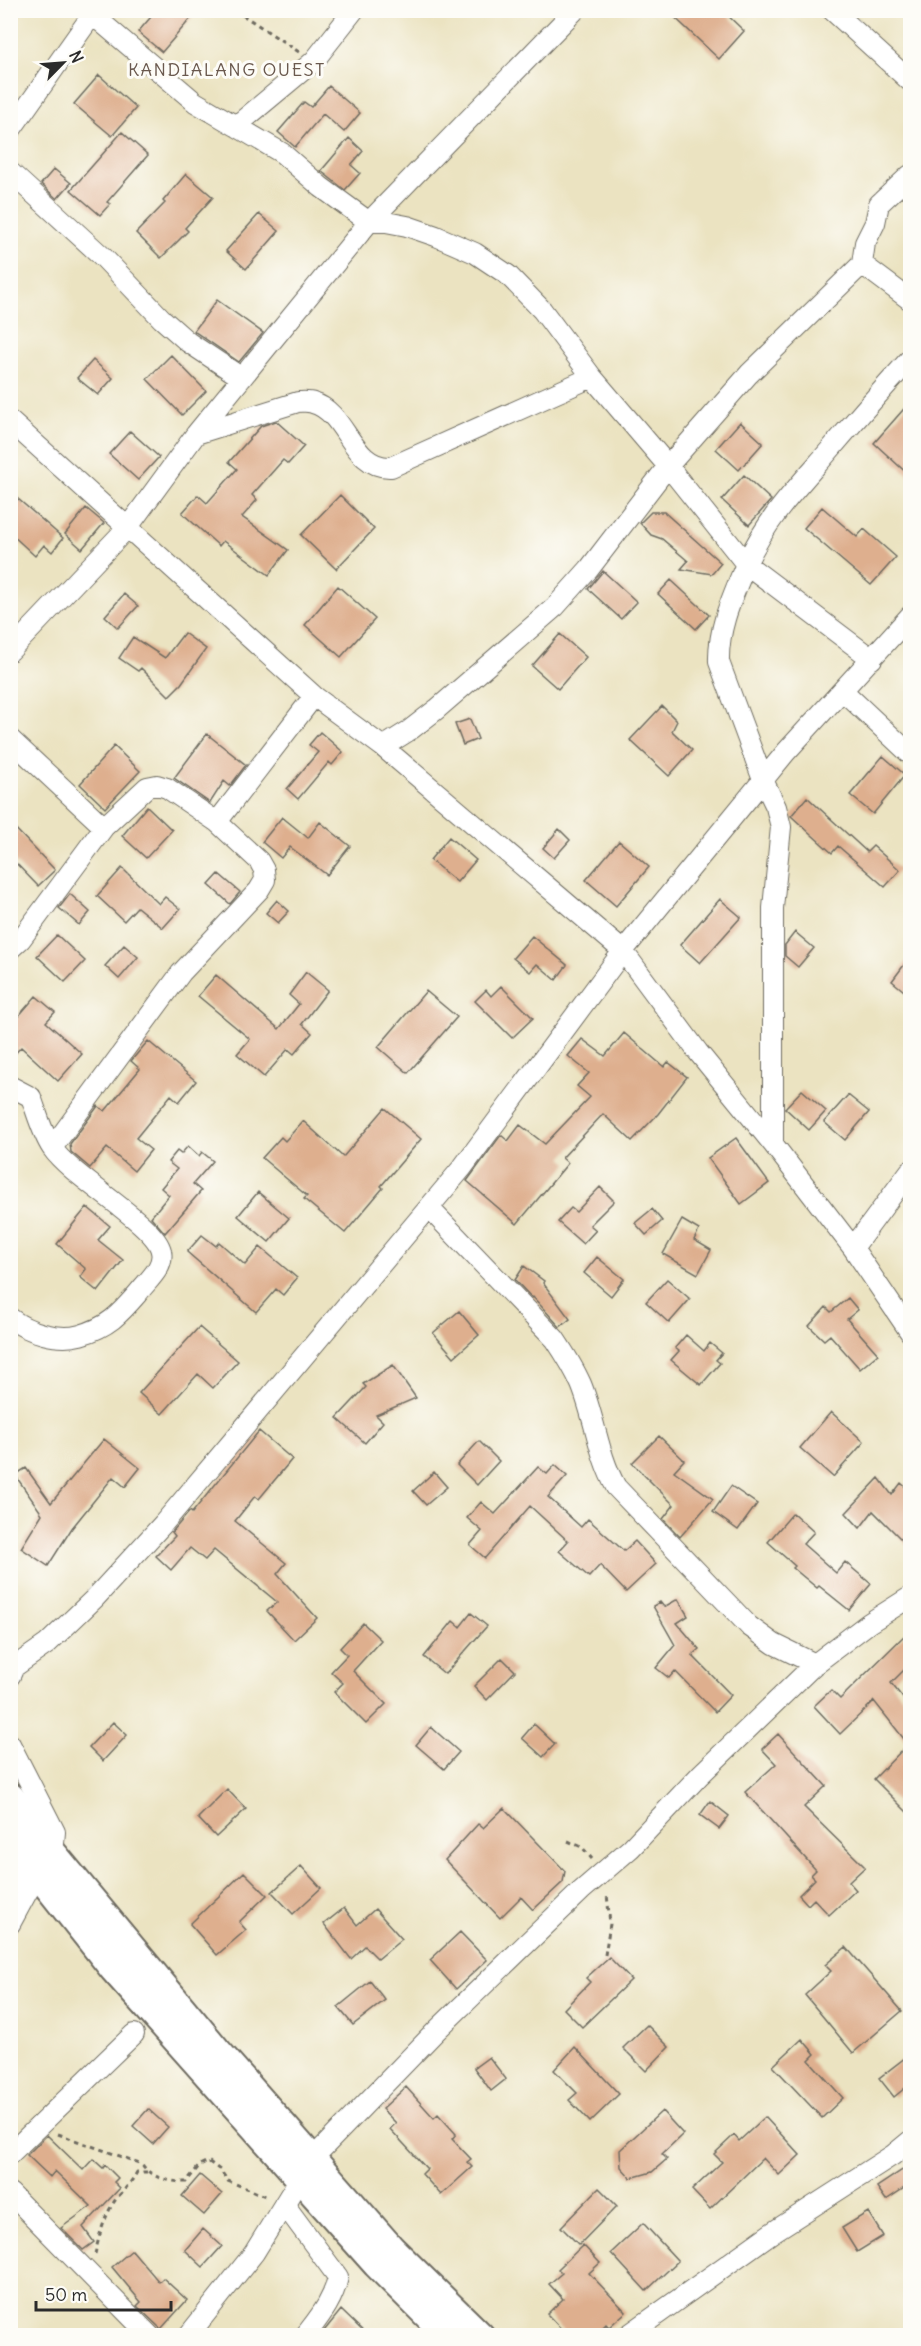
<svg xmlns="http://www.w3.org/2000/svg" width="921" height="2346" viewBox="0 0 921 2346" font-family="Delius,sans-serif">
<style>
.building{fill:#deaf8e}
.lines{fill:none;stroke-linecap:round;stroke-linejoin:round}
.minor-casing{stroke:#6e6b60;stroke-width:22}
.secondary-casing{stroke:#6e6b60;stroke-width:32}
.path{stroke:#6e6b60;stroke-width:3;stroke-dasharray:4.5 4.5;stroke-linecap:butt}
.minor{stroke:#fff;stroke-width:20}
.secondary{stroke:#fff;stroke-width:28}
.labels{text-anchor:middle;stroke-width:6;stroke-linejoin:round;paint-order:stroke}
.neighbourhood-label{font-size:18px;letter-spacing:1.5px;fill:#6a594e;stroke:#fdfcf7}
</style>
<rect width="100%" height="100%" fill="#fdfcf7"/>
<filter id="ink" filterUnits="userSpaceOnUse"><feTurbulence type="fractalNoise" baseFrequency=".0167" numOctaves="2"/><feDisplacementMap in="SourceGraphic" scale="12" xChannelSelector="R" yChannelSelector="G"/><feConvolveMatrix kernelMatrix="1 2 1 2 8 2 1 2 1" color-interpolation-filters="sRGB"/></filter>
<filter id="wash" filterUnits="userSpaceOnUse"><feTurbulence type="fractalNoise" baseFrequency=".008" numOctaves="4" result="noise"/><feDisplacementMap in="SourceGraphic" scale="24" xChannelSelector="R" yChannelSelector="G"/><feGaussianBlur stdDeviation="1.35" result="paint"/><feColorMatrix in="noise" values="0 0 0 0 0 0 0 0 0 0 0 0 0 0 0 0 0 1.4 0 .05"/><feComposite in="paint" operator="in"/></filter>
<g filter="url(#wash)">
<rect width="100%" height="100%" fill="#ebe3c1"/>
<g id="blocks">
<path class="building" d="M157,10h41l-36,42 -24,-20z
M667,10h55l22,21 -25,28z
M99,75l37,33 -24,28 -38,-32z
M329,86l31,27 -16,19 -21,-18 -28,33 -17,-15 26,-30 7,5z
M122,132l26,23 -41,47 3,2 -10,11 -29,-25z
M349,138l14,13 -12,14 9,8 -15,17 -24,-19z
M54,169l17,14 -14,16 -16,-15z
M186,174l27,23 -28,31 3,3 -27,27 -25,-25 29,-30 -2,-2z
M259,214l20,17 -33,38 -20,-18z
M217,300l46,33 -24,29 -45,-31z
M171,355l35,36 -24,24 -35,-36z
M93,360l20,18 -15,17 -21,-17z
M910,402v74l-36,-33z
M276,421l28,25 -16,18 -5,-4 -31,35 5,5 -15,17 46,33 -19,25 -46,-34 -4,5 -37,-33 16,-18 9,8 30,-34 -8,-7 32,-36z
M740,422l23,21 -24,27 -23,-21z
M130,431l29,26 -21,23 -29,-26z
M744,475l27,25 -22,25 -27,-25z
M10,492l53,46 -11,14 -8,-7 -9,11 -25,-23z
M340,495l34,34 -38,40 -35,-34z
M822,507l35,30 7,-8 32,28 -25,28 -67,-57z
M86,508l18,15 -22,26 -17,-15z
M651,512h13l57,51 -9,11 -31,-5 7,-8 -26,-22 -11,-4 -11,-12z
M603,571l34,31 -16,17 -33,-30z
M671,580l38,35 -13,14 -38,-35z
M338,586l37,33 -34,38 -36,-32z
M124,594l14,12 -20,22 -13,-12z
M184,633l22,16 -25,35 -12,12 -28,-28 -3,3 -19,-13 14,-21 32,21z
M560,634l26,23 -28,32 -26,-23z
M662,706l15,15 -5,10 20,19 -23,26 -39,-36z
M470,719l8,20 -15,6 -8,-21z
M320,732l23,20 -11,13 -3,-3 -31,37 -11,-10 31,-37 -9,-7z
M207,734l39,31 -16,21 -6,-5 -14,22 -36,-25z
M114,746l26,25 -35,37 -25,-24z
M883,756l22,19 -32,39 -23,-19z
M807,797l60,55 6,-6 27,24 -15,17 -47,-41 -6,7 -41,-37z
M147,806l25,24 -26,28 -24,-22z
M282,817l26,21 12,-16 30,24 -23,29 -37,-28 -9,11 -19,-16z
M10,823l45,47 -17,16 -28,-29z
M559,829l11,11 -16,18 -11,-10z
M449,837l27,23 -19,22 -27,-22z
M619,841l30,26 -33,39 -30,-26z
M122,868l37,36 6,-7 15,12 -17,19 -26,-21 -13,14 -27,-25z
M219,874l21,18 -10,12 -21,-19z
M70,894l20,18 -11,13 -20,-17z
M720,899l21,18 -41,46 -20,-18z
M277,900l12,11 -11,12 -12,-10z
M795,932l19,16 -16,19 -13,-11v-11z
M57,935l28,26 -20,21 -28,-26z
M532,936l35,29 -11,15 -19,-16 -7,8 -17,-14z
M124,945l14,12 -19,22 -14,-13z
M910,957v39l-18,-15z
M306,972l22,18 -26,34 10,9 -18,21 -6,-5 -24,28 -27,-23 13,-15 -52,-43 18,-21 63,54 20,-25 -10,-9z
M501,986l32,32 -21,20 -37,-37 11,-11 5,6z
M426,991l31,26 -49,56 -30,-26z
M36,996l19,16 -9,10 36,32 -24,27 -37,-34 -11,12v-33z
M624,1033l40,34 4,-5 19,15 -29,37 -26,27 -29,-27 -41,44 6,5 -51,61 -50,-43 34,-46 7,6 12,-16 25,19 45,-47 -13,-11 12,-13 -21,-17 14,-17 23,17z
M148,1041l48,40 -17,21 -8,-7 -35,43 15,12 -17,21 -27,-23 -17,20 -19,-16 -1,-8 28,-38 7,5 35,-42 -9,-8z
M802,1090l24,21 -17,19 -24,-22z
M848,1095l21,17 -24,28 -21,-18z
M385,1108l36,31 -40,47 2,2 -38,45 -41,-34 3,-3 -45,-38 19,-21 4,4 18,-20 40,36z
M736,1138l33,45 -28,21 -33,-46z
M188,1146l11,10 3,-4 11,9 -20,23 8,7 -36,42 -14,-16 18,-22 -8,-7 16,-19 -9,-7 9,-11 4,3z
M600,1187l14,14 -24,24 6,5 -13,14 -25,-22 13,-14 5,4z
M258,1192l31,26 -20,24 -31,-26z
M87,1207l23,19 -12,14 25,20 -25,32 -18,-15 6,-8 -29,-25z
M652,1209l10,12 -16,14 -11,-12z
M682,1220l17,10 -5,10 17,10 -13,24 -35,-20z
M202,1235l14,11 3,-4 26,23 15,-18 37,31 -14,17 -7,-6 -20,23 -69,-60z
M597,1257l27,22 -13,17 -27,-23z
M524,1266l20,15 -1,2 27,36 -10,8 -27,-30 -1,1 -17,-18z
M667,1279l23,20 -21,24 -23,-21z
M848,1298l10,12 -11,9 31,35 -18,15 -30,-34 -6,5 -15,-14 17,-19 5,5z
M459,1311l20,24 -25,22 -21,-24z
M199,1327l39,34 -25,27 -15,-14 -36,40 -23,-21z
M686,1335l18,16 6,-8 12,10 -6,7 4,3 -19,22 -30,-25 8,-9 -4,-3z
M393,1365l23,33 -40,17 7,7 -18,21 -28,-25 29,-31 -3,-3z
M831,1412l33,30 -31,35 -33,-29z
M259,1431l33,28 -33,40 -4,-3 -20,25 51,42 -9,11 40,44 -23,22 -27,-29 10,-9 -63,-52 -9,10 -15,-12 -19,22 -15,-14 19,-20 -3,-4 18,-21 2,2z
M659,1436l25,24 -10,11 39,28 -33,38 -17,-18 11,-14 -42,-42z
M104,1439l36,29 -15,19 -12,-10 -41,51 -24,38 -27,-18 21,-34 -27,-39 11,-7 25,35z
M479,1441l20,20 -22,24 -20,-20z
M555,1465l12,11 -19,21 33,30 7,-8 36,32 11,-10 21,23 -30,28 -26,-27 -11,12 -30,-26 9,-10 -38,-35 -45,52 -15,-13 12,-14 -15,-13 14,-16 14,12 43,-47 9,7z
M434,1472l13,15 -21,18 -13,-14z
M879,1478l13,17 9,-12 9,8v57l-37,-37 -13,17 -14,-15z
M731,1486l26,18 -19,26 -25,-18z
M793,1513l21,19 -11,12 33,29 9,-11 26,22 -22,26 -30,-24 -2,2 -24,-20 2,-2 -27,-24z
M678,1599l10,17 -11,7 22,26 -7,6 39,40 -16,17 -40,-41 -6,7 -13,-10 19,-23 -22,-39 7,-4 4,5z
M471,1613l16,13 -42,48 -21,-17 29,-36 7,6z
M363,1623l18,17 -28,31 33,33 -20,20 -32,-32 9,-9 -12,-11 16,-17 -7,-7z
M910,1630v34l-19,19 19,24v108l-36,-36 34,-35 -34,-43 -34,33 -26,-28 17,-16 9,9z
M502,1658l13,13 -28,29 -13,-14z
M113,1722l14,13 -24,26 -14,-14z
M534,1724l21,20 -12,13 -21,-19z
M431,1727l28,25 -15,17 -28,-24z
M778,1734l48,52 -22,21 61,60 -16,15 7,8 -27,25 -15,-16 -6,6 -9,-10 16,-16 -4,-4 5,-5 -71,-78 31,-28 -14,-15z
M227,1789l19,20 -30,28 -18,-19z
M710,1801l19,15 -10,13 -19,-14z
M504,1808l61,63 -2,11 -30,28 -12,-13 -21,21 -55,-58 33,-36 5,4z
M301,1866l20,22 -28,26 -21,-22z
M244,1872l23,23 -28,27 7,8 -29,25 -27,-31z
M344,1908l13,17 18,-16 27,30 -24,20 -13,-13 -14,13 -27,-35z
M460,1932l27,28 -31,29 -26,-29z
M846,1947l56,64 -49,42 -48,-58 26,-24 -6,-6z
M609,1957l22,23 -49,47 -18,-18 26,-27 -4,-4z
M370,1981l15,19 -32,25 -15,-18z
M647,2025l22,22 -23,24 -23,-23z
M802,2039l13,15 -6,6 34,38 -21,20 -49,-52z
M575,2047l44,47 -29,28 -21,-22 8,-7 -23,-23z
M910,2054v30l-16,13 -15,-19z
M489,2057l17,22 -15,12 -17,-23z
M406,2087l28,31 4,-4 18,20 -4,5 19,20 -4,3 5,5 -31,28 -19,-21 5,-5 -37,-40 6,-6 -14,-14z
M148,2109l20,18 -15,17 -20,-18z
M662,2111l21,23 -21,20 5,5 -15,13 -21,6 -10,-11 -1,-17z
M765,2117l35,38 -21,20 -16,-17 -53,51 -18,-19 30,-28 -8,-8 20,-19 5,6z
M47,2135l36,35 10,-11 10,9 2,-3 13,13 -4,4 6,6 -37,39 11,15 -11,8 -22,-22 30,-22 -36,-35 -5,6 -23,-22z
M910,2165v19l-24,16 -9,-13z
M200,2175l22,19 -18,21 -22,-19z
M599,2188l18,18 -38,39 -18,-18z
M868,2212l15,24 -26,16 -15,-24z
M643,2223l35,38 -32,30 -35,-38z
M203,2229l19,17 -19,21 -18,-17z
M583,2245l17,18 -11,10 37,39 -17,15 -3,-3 -11,11 -27,1 -21,-22 16,-15 -14,-15 13,-11 -4,-4z
M132,2250l27,32 4,-4 24,22 -26,29 -24,-23 4,-4 -29,-35z
M341,2310l27,26h-48z"/>
</g>
</g>
<g filter="url(#ink)">
<use href="#blocks" fill-opacity="0" stroke="#6e6b60" stroke-width="1.5"/>
<g class="lines">
<g class="minor-casing">
<path id="minor" d="M87,10l108,92 87,51 39,34 48,35h17l21,4 29,10 39,17 33,22 34,35 50,67 76,89 78,98c-13,32 -28,62 -27,98l44,118 13,27 5,20 -8,81v236
M832,10l78,71
M236,126l78,-65 40,-51
M10,131l82,-116
M10,172l94,86 58,61 26,23 54,36
M862,264l48,36
M10,421l304,275 69,51 240,204 75,101 75,92 80,104 57,84
M196,434l102,-32c4,0 10,-1 15,1 34,9 38,66 78,64l201,-90
M10,651l118,-124 68,-93 173,-212 206,-212
M872,659l-126,-95c20,-43 45,-70 76,-105 29,-34 58,-67 88,-100
M843,691l67,63
M10,739l94,88
M383,747l27,-17 27,-21 118,-102 34,-38 79,-103 81,-92 113,-110 3,-21 10,-20 4,-19 31,-29
M217,822l97,-126
M10,949l11,-10 83,-112 43,-40 10,-2 10,3 50,34 42,39 5,9 1,10 -6,10 -78,83 -129,175
M10,1086l21,11c6,16 11,36 21,51 19,29 104,76 109,103 4,16 -14,30 -23,42 -19,22 -30,34 -58,42 -22,6 -52,-3 -70,-17
M429,1208l126,131c10,15 19,29 26,45 14,34 17,71 35,103l133,139 25,18 41,20
M853,1248l57,-77
M10,1676l4,-9 33,-23 48,-46 68,-74 299,-356 161,-217 163,-199 124,-136
M10,1744l45,88 -2,22 -16,20 -27,50
M10,1875l18,16
M10,2154l124,-120
M10,2193l140,143
M284,2204l54,73c-5,24 -18,39 -33,59
M188,2336l66,-83 58,-94 125,-129 144,-139 50,-43 69,-73 115,-111 54,-41 41,-26
M627,2336l146,-104 120,-77 17,-14"/>
</g>
<g class="secondary-casing">
<path id="secondary" d="M10,1797l43,57 163,196 175,199 89,87
M10,1838l104,131 263,295 72,72"/>
</g>
<path class="path" d="M235,10l64,42
M568,1841l14,6 10,12
M605,1955l5,-31 -3,-30
M58,2134l84,30c8,14 28,18 44,18l14,-17 8,-4 12,9 8,11 40,16
M95,2254c4,-18 10,-40 21,-55 8,-9 15,-16 21,-27h10"/>
<use href="#minor" class="minor"/>
<use href="#secondary" class="secondary"/>
</g>
</g>
<g class="labels">
<g class="neighbourhood-label">
<text x="227" y="76">KANDIALANG OUEST</text>
</g>
</g>
<rect width="921" height="2346" fill="none" stroke="#fdfcf7" stroke-width="36"/>
<g transform="translate(63 63) rotate(65)" stroke="#fdfcf7" stroke-width="4.5" paint-order="stroke">
<path d="M0-4.5L10 22L0 15L-10 22Z" fill="#2b2b2b"/>
<text y="-9" font-size="16" font-weight="bold" text-anchor="middle" fill="#2b2b2b">N</text>
</g>
<path d="M36 2301v9h135v-9" fill="none" stroke="#2b2b2b" stroke-width="3"/>
<text x="45" y="2301" font-size="18" fill="#2b2b2b" stroke="#fdfcf7" stroke-width="4.5" paint-order="stroke">50 m</text>
</svg>
